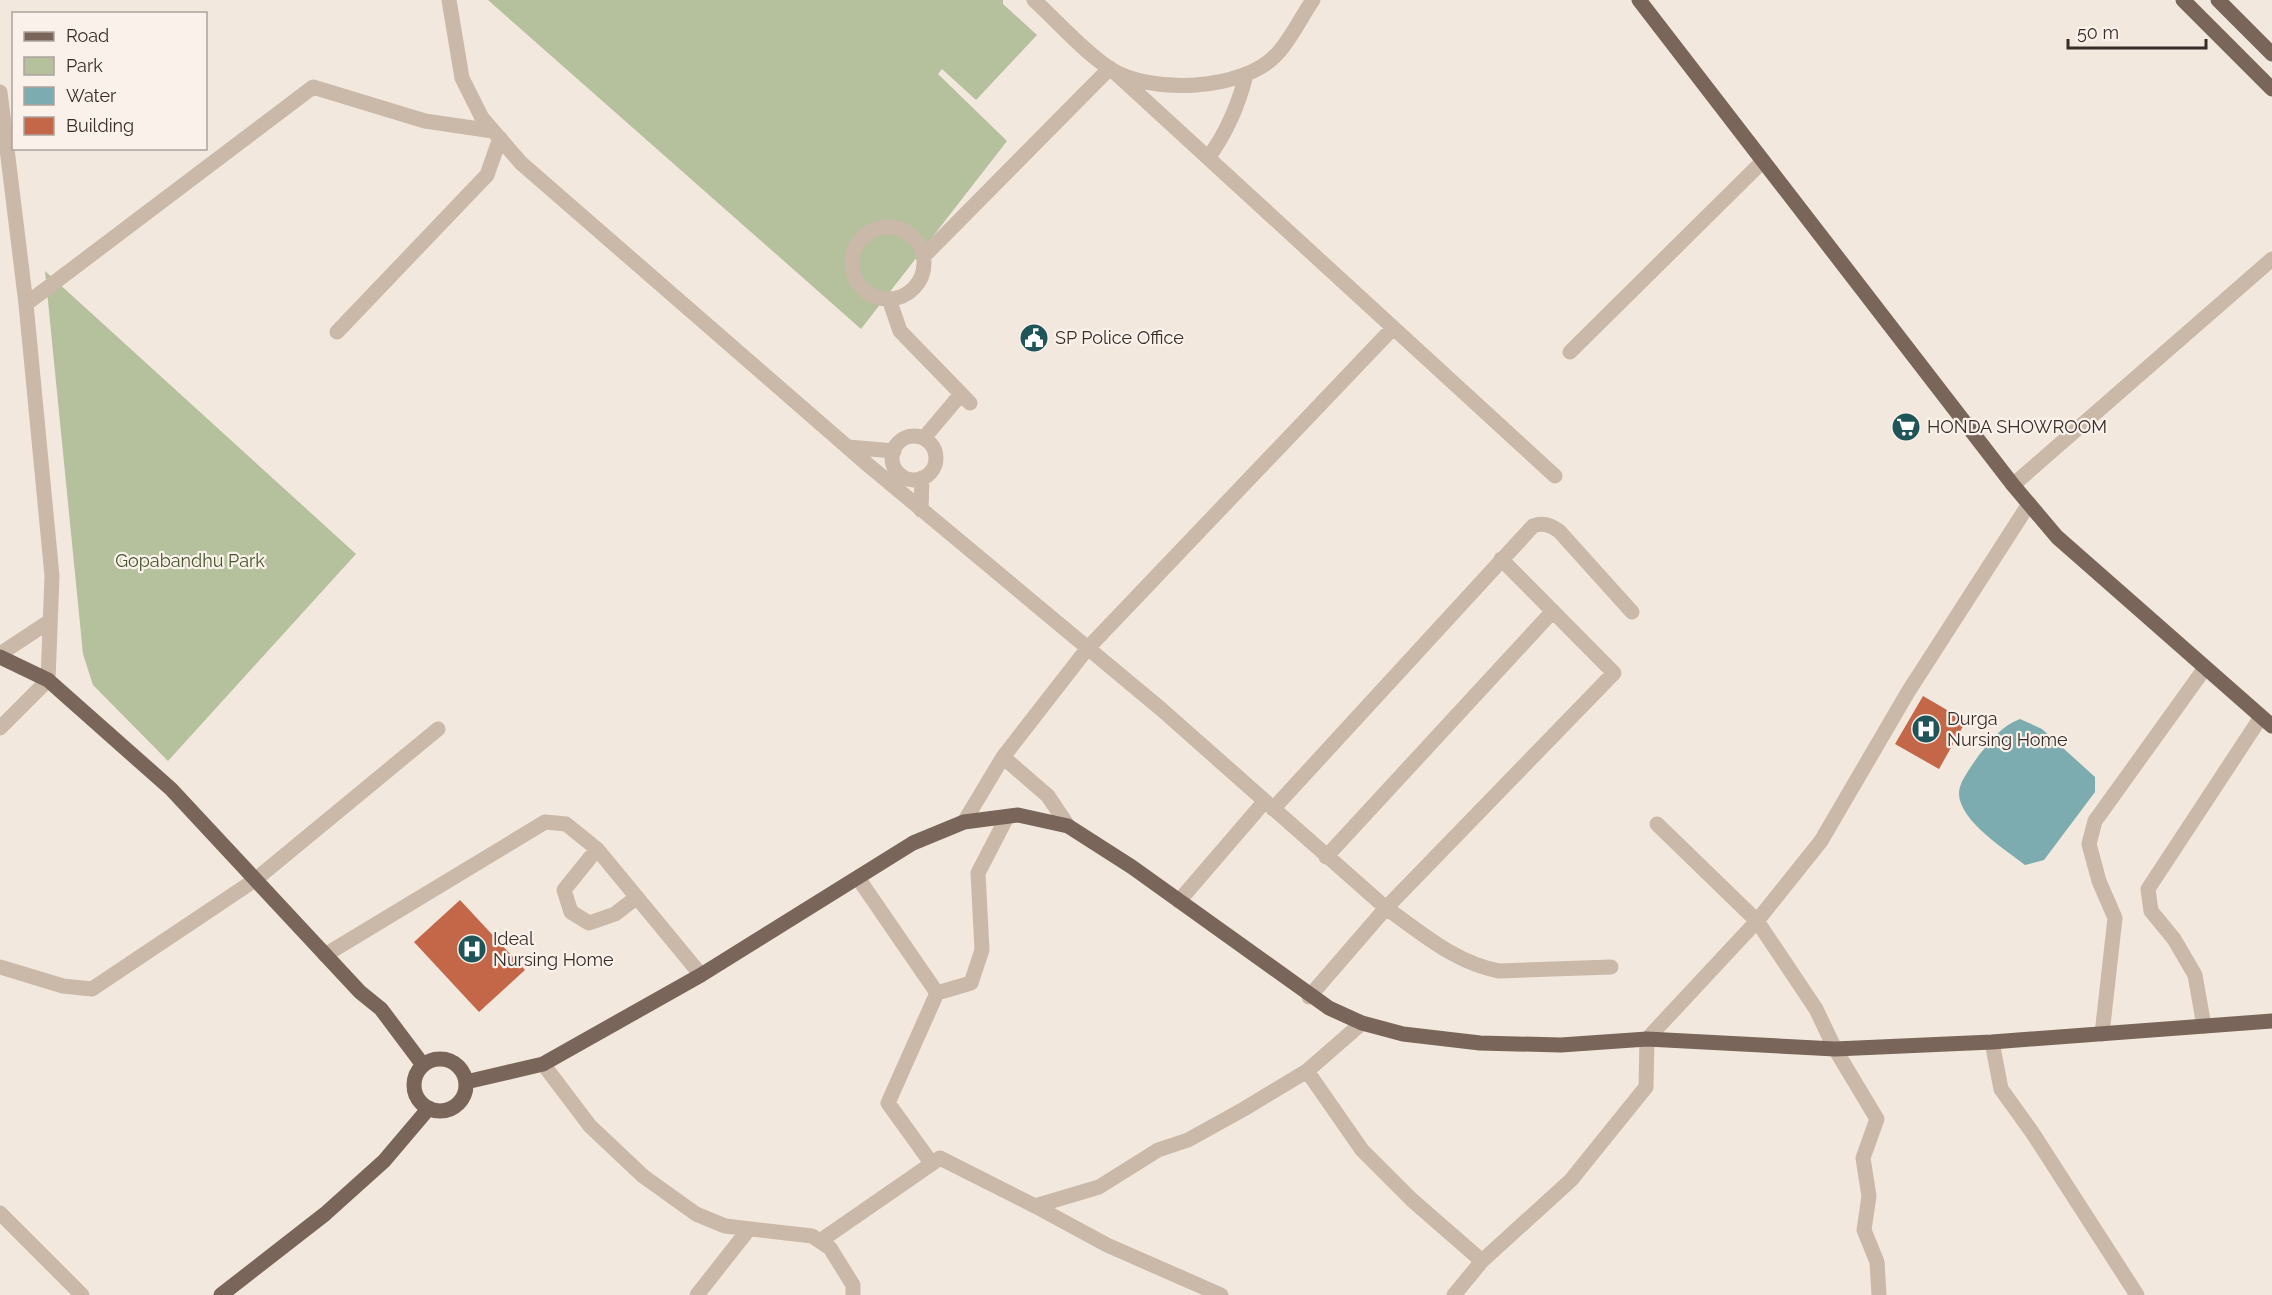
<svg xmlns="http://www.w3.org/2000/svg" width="2272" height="1295" viewBox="0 0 2272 1295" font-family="Raleway,sans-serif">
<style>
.green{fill:#b5c19d}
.water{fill:#7cacaf}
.building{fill:#c46749}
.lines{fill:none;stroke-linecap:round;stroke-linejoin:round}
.minor{stroke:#cab8a9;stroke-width:15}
.major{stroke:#79655a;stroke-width:15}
.labels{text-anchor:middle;stroke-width:4.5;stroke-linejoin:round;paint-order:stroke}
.poi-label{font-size:18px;fill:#372d29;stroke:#faf2ea;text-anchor:start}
.park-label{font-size:18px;fill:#46552d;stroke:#faf2ea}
</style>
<rect width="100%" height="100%" fill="#f2e8dd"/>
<path class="green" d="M488,0h515v4l34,31 -61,65 -34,-31 -4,5 69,67 -146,188z
M45,271l311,283 -188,207 -75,-76 -10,-31z"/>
<path class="water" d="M2020,719l22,10 53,48v15l-51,68 -19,5c-19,-15 -74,-49 -65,-78 3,-10 13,-23 19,-32 13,-15 22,-29 41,-36z"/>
<path class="building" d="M1923,696l43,25 -27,48 -44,-25z
M460,900l65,70 -46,42 -65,-70z"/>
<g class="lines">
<path class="minor" d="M449,0l13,78 20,40 39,45 346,301 294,245 225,199 -77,89
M1034,0c23,21 49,51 75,68 41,27 134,23 168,-14 14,-15 24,-37 36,-54
M0,92l26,212 26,272 -4,104 -48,48
M1208,158c19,-26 30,-51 38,-83
M852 263a36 36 0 1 1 72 0a36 36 0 1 1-72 0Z
M923,257l187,-189 445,408
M889,299l11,32 70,72
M26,304l287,-217 112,34 68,10
M337,332l150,-157 13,-37
M1570,352l193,-191
M892 458a22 22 0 1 1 44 0a22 22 0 1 1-44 0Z
M924,438l37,-44
M848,447l46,4
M2013,485l259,-226
M921,510l1,-32
M1501,559l113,114 -228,235c36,25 69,55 113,63l112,-4
M0,654l50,-33
M1003,757l45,39 20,30
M1273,809l260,-283c10,-4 17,-1 26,5l73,81
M964,822l39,-65 84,-108 306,-321
M1657,824l100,97 59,88 19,40 42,70 -14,39 6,38 -5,34 13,32 2,33
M597,849l-33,41 7,22 18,11 26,-9 22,-17
M1326,857l227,-246
M858,878l79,115 -49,110 44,61
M1179,901l86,-100
M325,955l220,-133 21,2 31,25 104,126
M0,967l63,19 29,3 163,-109 183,-151
M937,993l34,-10 11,-33 -4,-77 29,-56
M2204,1026l-9,-51 -21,-36 -23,-28 -3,-22 113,-172
M2102,1034l13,-116 -16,-37 -10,-37 6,-23 110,-153
M1992,1042l9,47 31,43 105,163
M543,1064l47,62 53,50 53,38 29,12 87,10 18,12 23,37v10
M1307,1071l55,79 50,50 70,61
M1035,1206l72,39 114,50
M0,1213l82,82
M820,1241l120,-83 95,48 64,-19 59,-37 30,-10 56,-31 63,-38 55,-48
M697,1295l52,-66
M1454,1295l28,-34 89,-81 75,-93 1,-48 110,-118 64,-80 87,-149 121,-188"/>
<path class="major" d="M1639,0l374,485 44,52 215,189
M2183,0l89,89
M2218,0l54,54
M0,657l48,23 123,109 189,203 21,17 42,56
M414 1085a26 26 0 1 1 52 0a26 26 0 1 1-52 0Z
M466,1082l77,-18 158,-89 212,-132 51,-21 54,-7 50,11 64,41 197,141 33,15 41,11 77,9 81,2 86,-6 188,10 157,-7 280,-21
M221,1295l104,-81 59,-53 45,-53"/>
</g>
<defs>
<g id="civic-disc" transform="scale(1.5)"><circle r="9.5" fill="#1f5458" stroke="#faf2ea"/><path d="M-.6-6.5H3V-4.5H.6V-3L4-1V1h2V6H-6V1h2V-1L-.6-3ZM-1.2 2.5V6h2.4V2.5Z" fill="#fff"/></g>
<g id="supermarket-disc" transform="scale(1.5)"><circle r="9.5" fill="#1f5458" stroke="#faf2ea"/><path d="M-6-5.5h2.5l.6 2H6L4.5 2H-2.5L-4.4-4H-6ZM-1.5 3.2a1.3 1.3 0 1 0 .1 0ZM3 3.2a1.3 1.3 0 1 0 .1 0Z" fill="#fff"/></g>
<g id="hospital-disc" transform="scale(1.5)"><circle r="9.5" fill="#1f5458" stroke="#faf2ea"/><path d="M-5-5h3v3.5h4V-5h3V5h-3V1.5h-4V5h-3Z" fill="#fff"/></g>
</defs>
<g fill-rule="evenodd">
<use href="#civic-disc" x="1034" y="338"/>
<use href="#supermarket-disc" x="1906" y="427"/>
<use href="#hospital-disc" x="1926" y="729"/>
<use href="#hospital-disc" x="472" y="949"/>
</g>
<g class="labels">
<g class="poi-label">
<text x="1055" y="344">SP Police Office</text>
<text x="1927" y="433">HONDA SHOWROOM</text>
<text x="1947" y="725">Durga<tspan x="1947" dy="21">Nursing Home</tspan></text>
<text x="493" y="945">Ideal<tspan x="493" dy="21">Nursing Home</tspan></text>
</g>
<g class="park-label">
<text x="190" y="567">Gopabandhu Park</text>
</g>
</g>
<rect x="12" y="12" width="195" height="138" fill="#faf2ea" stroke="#aca39d" stroke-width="1.5"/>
<rect x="24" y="32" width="30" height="9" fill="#79655a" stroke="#aca39d" stroke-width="1.5"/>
<text x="66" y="42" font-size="18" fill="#372d29">Road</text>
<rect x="24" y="57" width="30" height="18" fill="#b5c19d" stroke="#aca39d" stroke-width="1.5"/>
<text x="66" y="72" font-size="18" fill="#372d29">Park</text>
<rect x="24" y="87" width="30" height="18" fill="#7cacaf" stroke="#aca39d" stroke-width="1.5"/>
<text x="66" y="102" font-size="18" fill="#372d29">Water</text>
<rect x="24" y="117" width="30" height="18" fill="#c46749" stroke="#aca39d" stroke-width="1.5"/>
<text x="66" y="132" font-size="18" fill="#372d29">Building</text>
<path d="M2068 39v9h138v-9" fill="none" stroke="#372d29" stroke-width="3"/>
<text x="2077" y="39" font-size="18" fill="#372d29" stroke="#faf2ea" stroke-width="4.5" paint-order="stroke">50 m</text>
</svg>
